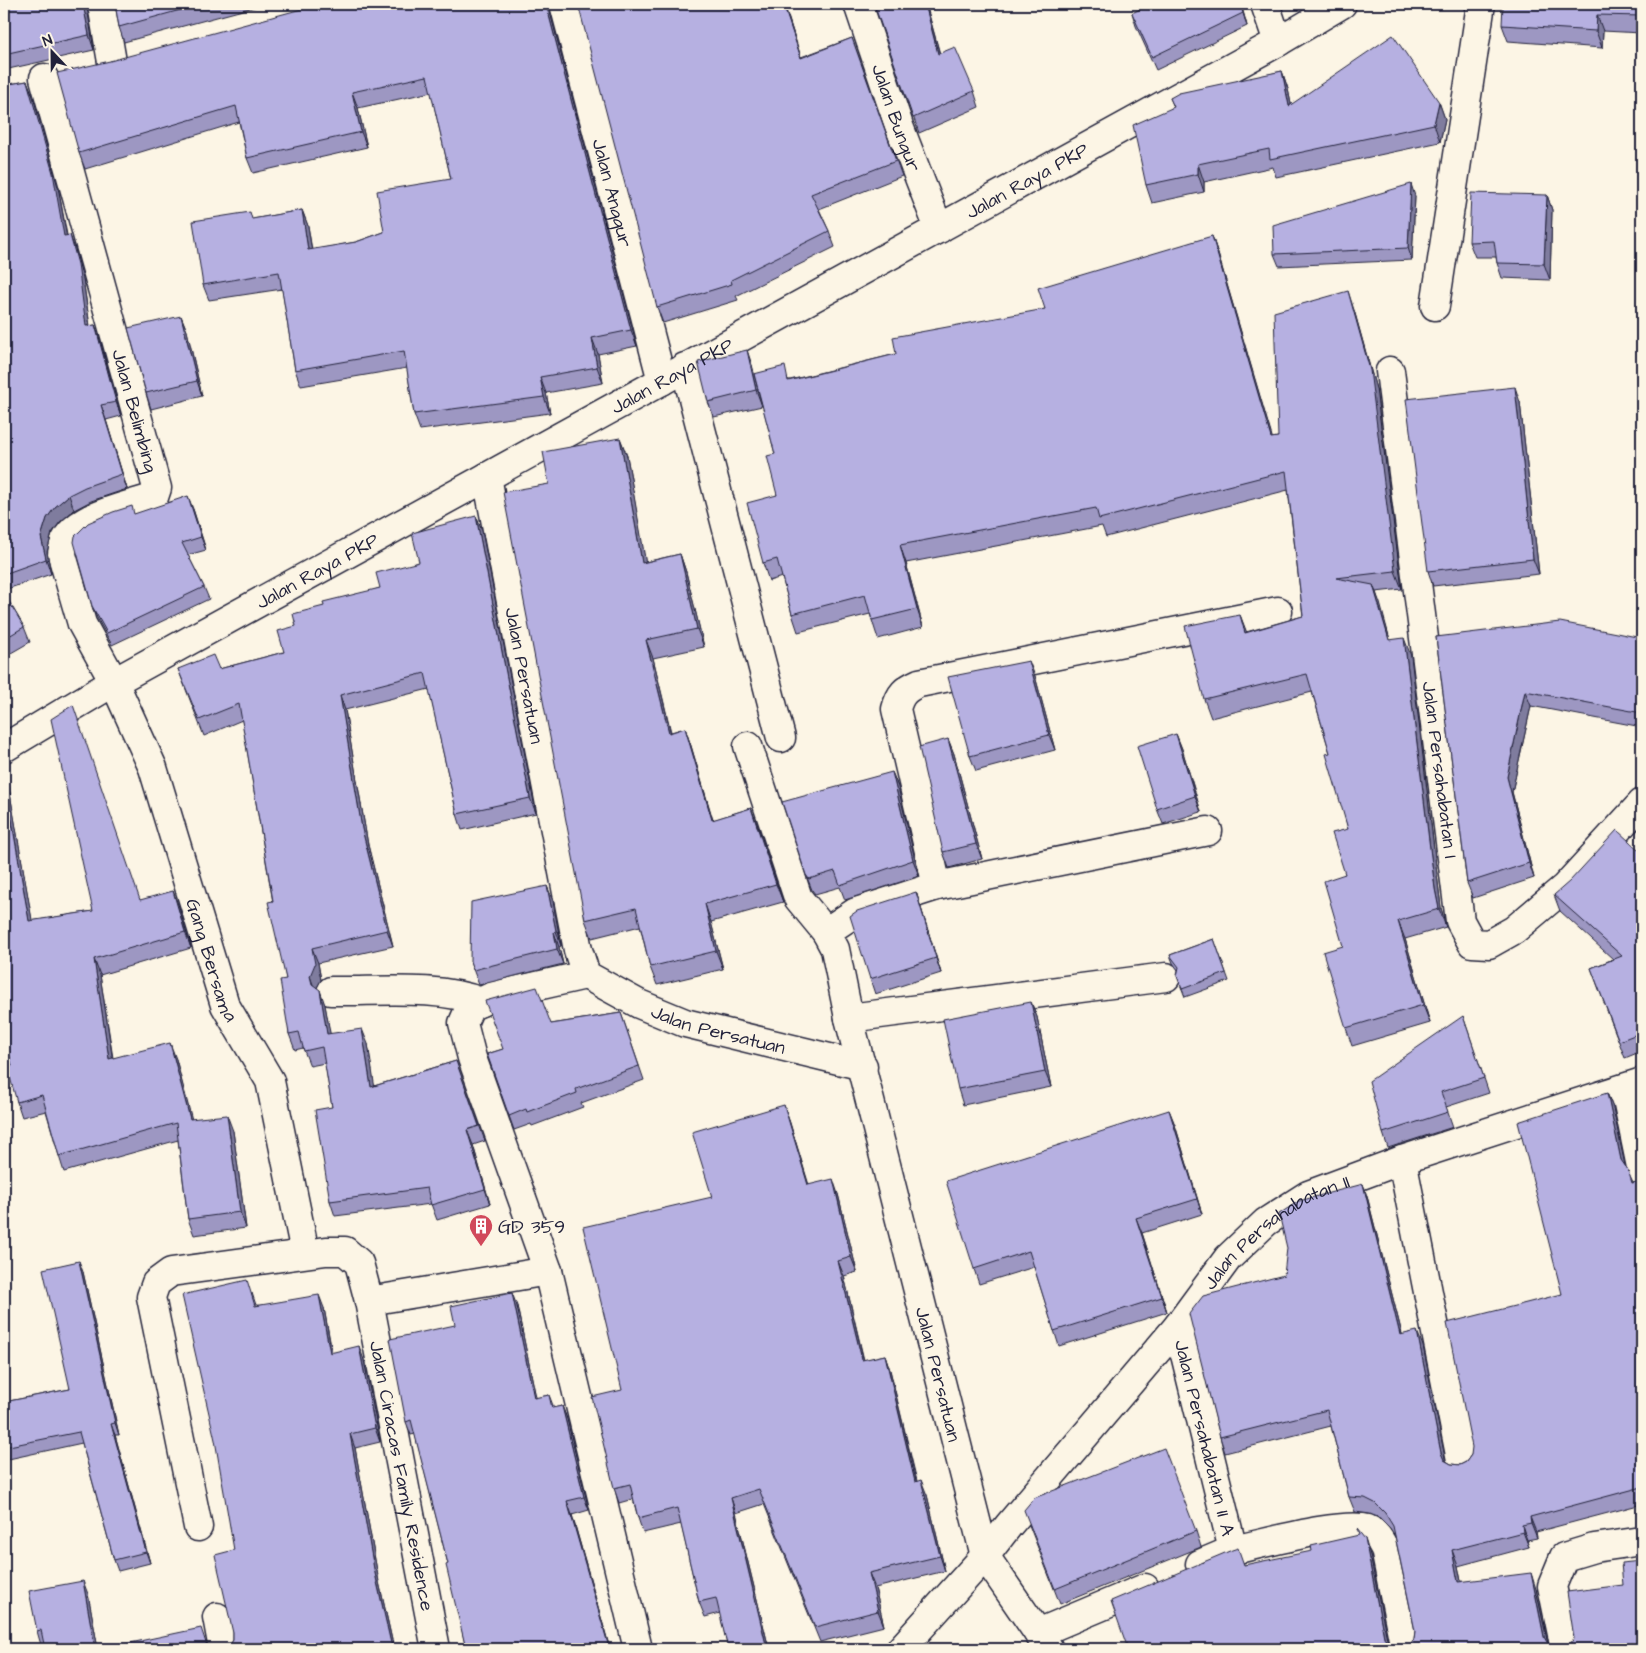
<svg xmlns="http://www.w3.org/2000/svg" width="1646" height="1653" viewBox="0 0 1646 1653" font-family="'Architects Daughter',sans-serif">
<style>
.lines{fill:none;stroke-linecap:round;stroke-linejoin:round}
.minor-casing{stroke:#22223b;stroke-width:31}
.tertiary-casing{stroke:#22223b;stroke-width:31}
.minor{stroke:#fcf5e5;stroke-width:28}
.tertiary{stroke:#fcf5e5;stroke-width:28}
.wall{fill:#9d97c2;stroke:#22223b}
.shaded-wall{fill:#7f7b9e;stroke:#22223b}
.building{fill:#b6b0e1;stroke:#22223b}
.labels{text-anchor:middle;stroke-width:4;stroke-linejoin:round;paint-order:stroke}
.street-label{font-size:19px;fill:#22223b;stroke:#fcf5e5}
.poi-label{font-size:19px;fill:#22223b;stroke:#fcf5e5;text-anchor:start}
</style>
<rect width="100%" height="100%" fill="#fcf5e5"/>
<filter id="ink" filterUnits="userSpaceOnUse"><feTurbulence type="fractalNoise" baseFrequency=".02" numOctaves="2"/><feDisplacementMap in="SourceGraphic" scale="10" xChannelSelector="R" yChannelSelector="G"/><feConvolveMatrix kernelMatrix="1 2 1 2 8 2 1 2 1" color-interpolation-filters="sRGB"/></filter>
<g filter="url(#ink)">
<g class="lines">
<g class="minor-casing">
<g id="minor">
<path d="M102,4l10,58"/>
<path id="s1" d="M564,4l98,377"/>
<path id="s2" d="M858,4l41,122 40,103"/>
<path d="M1265,4l13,38"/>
<path id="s3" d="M44,78l113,410 -3,9c-28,11 -92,19 -92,58l20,69 32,58 39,86 72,237 45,76 32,157"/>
<path d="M1435,306l46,-302"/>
<path d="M685,367l96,371"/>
<path id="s4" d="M1390,371l70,550 12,22 17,1 25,-14 51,-43 77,-84"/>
<path id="s5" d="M487,477l91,473 8,25 53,29 46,19 178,43"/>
<path d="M748,746l50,152 28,34"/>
<path d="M937,886l-41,-177c4,-15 9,-20 23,-26l359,-72"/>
<path d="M586,975l-93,21 -23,11 -7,16 9,35 76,213 90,378"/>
<path d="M331,991c46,1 107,-6 150,11"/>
<path d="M849,1018l317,-41"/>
<path d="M1625,1089l17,83"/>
<path d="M1402,1160l60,305"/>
<path id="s6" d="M369,1301l67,348"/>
<path id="s7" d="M1178,1326l55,224 -33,14"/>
<path d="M198,1527l-47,-230 5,-14 15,-11 155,-21h19l14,12 10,38 179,-30"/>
<path d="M1233,1550c30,-6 109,-29 135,-21 8,3 13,13 17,20l20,100"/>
<path d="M217,1617l6,32"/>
<path d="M1038,1633l107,-45"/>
<path id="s8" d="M901,1649l84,-93 24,-31 169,-199 50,-68 38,-36 42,-27 94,-35 240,-78"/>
<path d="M1049,1649l-64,-93 -136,-538 -14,-69 -9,-17 30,-20 81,-26 271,-55"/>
<path d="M1565,1649l-13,-63 12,-29 30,-9 48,-7"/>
</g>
</g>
<g class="tertiary-casing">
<g id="tertiary">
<path id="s9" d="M4,748l110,-66 1164,-640 64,-38"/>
</g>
</g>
<use href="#minor" class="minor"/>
<use href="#tertiary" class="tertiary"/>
</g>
<path class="wall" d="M4,4h84l-1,3 7,43 -90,20z
M115,4h150l-141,38 -5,-15z
M549,4v4l88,338 -39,8 5,29 -57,10 4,20 -130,17 -6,-16 -7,-46 -106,18 -6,-16 -13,-81 -73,11 -6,-15 50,-66 49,-9 6,16 4,24 44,-8 28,-10 67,-53 -20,-87 -73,16 9,39 -114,26 -6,-15 -8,-36 -154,47 -6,-16 31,-92z
M784,4l17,53 51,-19 50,138 -83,33 10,22 6,16 -99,49 2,4 -75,23 -6,-16z
M874,4h52l14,50 34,37 5,16 -60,26z
M1151,4h90l6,22 -91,44 -20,-44 -4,-13z
M1642,4v29l-39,-2 -1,17 -94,-7 -6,-16z
M1282,71l6,18 3,15 148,-2 6,17 -5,23 -164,35 -3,-10 -69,15v10l-52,11 -6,-18 28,-78 -4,-9z
M27,81l6,15 25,91 9,48 8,14 8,30 7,47 5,-1 5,15 21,76 -15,4 21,69 -36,12 -17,9 -14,12 -8,11 -5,19 4,22 -47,16v-505z
M1547,195l5,15 -2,70 -48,-2 -5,-15 -1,-6h-21l-6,-15z
M1415,196l-3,64 -133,6 -5,-12z
M1212,236l6,18 54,184 6,-1 76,-127 22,79 26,200 -26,3 14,48 21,16 30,252 5,19 -41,12 25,84 -78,23 -6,-18 -3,-82 2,-72 3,-45 -18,-76 -18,-61 -101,26 -7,-19 36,-84 6,17 57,-16 -15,-126 -182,47 -4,-11 -196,37 17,64 -45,12 -8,-25 -72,18 -6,-18 -10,-37 -13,4 -6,-18 14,-68 -2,-41 -20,-78 7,30 -48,11 -6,-15 44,-37 2,9 36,6 106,-26 149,-45z
M181,316l6,15 15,65 -51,13 -5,-16z
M1520,402l19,172 -106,12 -5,-15z
M620,438l7,18 18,106 35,-8 6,18 18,75 -51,11 18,74 14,-4 6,18 22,74 38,-12 32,94 -72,20 12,47 -66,16 -7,-18 -10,-41 -48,12 -7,-18 -36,-436z
M193,509l13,41 -18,5 16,32 5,12 -97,46 -15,-27 -5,-12 43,-92z
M476,516l6,15 54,282 -74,17 -5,-16 -28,-125 -84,21 23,135 25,101 -75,17 3,17 -4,8 8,17 5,29 38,10 6,42 82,-25 29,80 -12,4 17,59 -53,16 -6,-16 -96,12 -5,-15 2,-94 -7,-44 -15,3 -7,-18 -8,2 -6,-16 -3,-55 -44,-259 -38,16 -26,-67h41l65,-17 12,-26 28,-20 56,-18 39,-26z
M4,593l20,34 6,15 -26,15z
M1436,637l206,1v89l-111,-21 -19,86 22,86 -61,20 -6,-15z
M1035,676l20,74 -79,21 -6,-15z
M1176,734l6,15 19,63 -38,12 -6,-15z
M948,739l6,15 28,105 -33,9 -6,-16z
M892,772l6,15 21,89 -74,24 -5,-13 -25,7 -3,-4 -6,-15z
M4,774l5,14 23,133 61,-10 47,-11 39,7 12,41 -91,27 13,83 63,1 15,60 42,12 13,97 -52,7 -6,-16 -10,-79 -114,32 -5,-16 -13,-45 -24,6 -5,-15 -5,-36 -8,-35z
M1642,853v198l-17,7 -34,-90 22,-9 -53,-48 -6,-16z
M547,886l6,15 8,45 -2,1 4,17 -84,21 -9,-24z
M916,892l5,16 20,65 -66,21 -5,-15z
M1214,939l15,42 -44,16 -8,-21 1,-6 -5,-7 -3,-8z
M1031,1002l6,15 14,70 -88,18 -5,-16z
M621,1013l23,67 -63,23 2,4 -51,19 -1,-2 -17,6 -27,-76 16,-5 48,-25z
M1463,1016l26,77 -43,14 7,20 -65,21 -5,-15z
M1607,1093l6,15 11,56 9,19 9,-2v323l-106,28 1,6 -10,2 2,7 -71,19 3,15 75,8 12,55 6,4 8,1 7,-3 54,-61 19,64h-514l116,-84 126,-10 18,89 6,4 9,1 6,-3 5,-7 1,-8 -20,-95 -5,-8 -10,-10 -10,-4 -15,-2 -6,-15 -18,-71 -106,27 -5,-16 64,-162 79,-91 5,16 34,134 21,12 22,114 6,4 9,1 6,-3 5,-7 91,-161z
M1169,1110l6,15 27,89 -60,19 25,79 -108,34 -25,-79 -55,17 -5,-15z
M789,1120l20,65 29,9 19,78 -13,4 20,84 21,-5 5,15 27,111 10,14 18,76 -70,17 9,38 -64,16 -56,-138 -28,9 33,136h-41l-8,-36 -15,4 -6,-15 -18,-78 -38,9 -5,-15 -5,-19 -14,4 -5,-15 98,-291z
M83,1272l36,163h-4l35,128 -32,8 -4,-11 -32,-117 -78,17v-58l66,-13z
M252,1293l4,12 68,3 8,44 32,8 16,82 -25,6 24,134 15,67h-170l5,-2 4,-7 1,-90z
M517,1306l19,92 13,-3 5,13 8,-2 5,13 22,91 -17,5 38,134h-144l-18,-85 -33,-130 -4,1 -5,-13 49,-97z
M1029,1525l167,6 5,16 -141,57z
M88,1594l10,55h-53l-1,-5 -3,1 -4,-14z"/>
<path class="shaded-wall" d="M83,4h5l-1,3 7,43 -5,-15z
M546,4h3v4l88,338 -6,-16z
M783,4h1l22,69z
M925,4h1l18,66 -6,-16z
M1240,4h1l6,22 -4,-13z
M1597,15l6,16 -1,17 -6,-17z
M1282,71l6,18 7,35 -6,-18z
M27,81l6,15 25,91 11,63 -5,-14z
M352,92l6,16 9,39 -6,-15z
M1439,102l6,17 -5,23 -6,-18z
M1198,164l6,18v10l-6,-18z
M1411,184l4,12 -3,64 -4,-12z
M1547,195l5,15 -2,70 -6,-16z
M302,210l6,16 6,40 -6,-16z
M70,235l5,14 8,30 9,62 -6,-15z
M1212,236l6,18 60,203 -7,-19z
M1348,291l6,19 22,79 26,200 -7,-18z
M181,316l6,15 15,65 -5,-15z
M95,325l5,15 21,76 -5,-14z
M592,338l6,16 5,29 -6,-16z
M747,350l5,15 10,41 -6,-16z
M540,377l6,16 4,20 -6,-16z
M1515,387l5,15 19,172 -6,-15z
M101,405l5,15 21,69 -5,-15z
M620,438l7,18 22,125 -7,-18z
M69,495l5,15 -14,12 -8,11 -5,19 4,22 -5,-15 -5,-22 6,-19 8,-11z
M188,496l5,13 13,41 -5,-13z
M476,516l6,15 54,282 -6,-15z
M900,545l6,18 17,64 -6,-18z
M680,554l6,18 18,75 -7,-18z
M1373,585l7,18 15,55 -6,-18z
M1240,615l7,18h-2z
M1404,638l7,18 30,252 5,19 -7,-18 -4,-20z
M646,640l7,18 22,93 -6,-18z
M1029,661l6,15 20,74 -6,-15z
M1525,691l6,15 -19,86 22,86 -5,-15 -22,-86z
M340,695l5,15 23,135 25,101 -6,-16 -25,-101z
M685,728l6,18 27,92 -6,-18z
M1176,734l6,15 19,63 -6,-16z
M948,739l6,15 28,105 -6,-15z
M892,772l6,15 21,89 -6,-16z
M4,774l5,14 26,149 -6,-16z
M751,808l7,18 25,76 -7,-18z
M547,886l6,15 8,45 -5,-15z
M173,891l6,16 12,41 -6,-16z
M916,892l5,16 20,65 -5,-15z
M705,904l6,18 12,47 -7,-18z
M1398,921l7,18 25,84 -7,-18z
M554,932l5,15 4,17 -6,-15z
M312,948l6,15 3,17 -6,11 3,8 -8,-23z
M94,959l6,16 15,100 -6,-16z
M320,990l5,15 8,44 -6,-15z
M1031,1002l6,15 14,70 -6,-15z
M362,1029l6,15 9,58 -6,-15z
M170,1043l6,16 20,76 -6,-16z
M1607,1093l6,15 14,67 -6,-15z
M784,1105l5,15 24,80 -5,-15z
M1169,1110l6,15 27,89 -5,-15z
M227,1115l6,16 13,97 -6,-16z
M467,1130l6,15 17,59 -5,-15z
M833,1179l5,15 19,78 -6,-15z
M1363,1184l5,16 38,150 -6,-15z
M1136,1218l6,15 25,79 -5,-15z
M79,1261l4,11 36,163 -4,-12z
M838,1261l6,15 23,99 -5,-15z
M512,1293l5,13 22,106 -5,-14z
M319,1295l5,13 10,58 -4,-13z
M1417,1331l6,15 24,122 -6,-15z
M359,1346l5,14 16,82 -5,-14z
M885,1355l5,15 30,127 -5,-15z
M562,1406l5,13 22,91 -5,-13z
M111,1424l4,11 35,128 -4,-11z
M350,1434l5,14 24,134 15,67h-2l-18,-80z
M921,1480l6,15 18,76 -5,-15z
M731,1498l5,15 33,136h-2z
M567,1501l5,14 38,134 -2,-5z
M1530,1517l6,15 1,6 -6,-15z
M1522,1525l5,15 2,7 -6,-15z
M1365,1539l5,16 19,94 -5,-12z
M1452,1550l6,16 6,31 -6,-15z
M869,1573l6,15 9,38 -6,-15z
M1531,1573l5,16 13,60 -5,-12z
M83,1581l5,13 10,55h-3z"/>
<path class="building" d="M4,4h79l6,31 -85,19z
M115,4h87l-83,23z
M320,4h226l85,326 -39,8 5,29 -57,10 4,20 -130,17 -10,-63 -109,19 -16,-98 -76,13 -10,-64 57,-9 2,7 50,-9 6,40 48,-8 28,-10 -7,-41 74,-12 -24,-103 -75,16 9,40 -114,26 -11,-52 -157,47 -22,-80 53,-12z
M578,4h205l18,54 51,-20 44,123 -85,33 18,37 -98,49 1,4 -75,23z
M874,4h51l13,50 17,-7 19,44 -61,27z
M1151,4h89l3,9 -91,44 -20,-44z
M1503,4h139v12l-45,-1 -1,16 -94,-6z
M1393,35l46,67 -5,22 -164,35 -1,-10 -71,15v10l-52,11 -13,-60 41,-18 -4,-9 9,-5 103,-22 7,35z
M27,81l26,92 11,63 6,-1 8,29 8,62 9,-1 21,77 -15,3 21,69 -37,13 -16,8 -14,12 -8,11 -6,19 5,22 -42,15v-489z
M1411,184l-3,64 -134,6 -1,-29z
M1471,193l76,2 -3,69 -47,-1 -3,-22 -25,1z
M1212,236l59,202 7,-1 -4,-125 74,-21 22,79 25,201 -59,7 37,7 16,55 15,-2 31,251 4,20 -41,12 25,84 -77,23 -23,-76 20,-6 -19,-65 21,-7 -13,-41 16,-4 -22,-75 4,-1 -23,-79 -103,25 -19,-73 55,-11 5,18 58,-17 -17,-145 -187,48 -3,-11 -196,37 17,64 -45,11 -7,-25 -73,19 -15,-55 -14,4 -16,-60 30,-8 -10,-39 8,-2 -21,-80 31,-8 3,15 108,-27 -3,-17 152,-28 -7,-21z
M181,316l16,65 -51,12 -18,-65z
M747,350l9,40 -48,12 -10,-40z
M1515,387l18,172 -105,12 -22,-172z
M620,438l22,125 38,-9 17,75 -51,11 23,93 16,-5 27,92 39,-12 25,76 -71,20 11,47 -66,16 -14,-59 -51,12 -82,-428 46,-8 -6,-32z
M188,496l13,41 -19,6 22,44 -97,46 -15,-27 -18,-64 1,-6 13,-13 25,-11 19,-6 2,8z
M476,516l54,282 -73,16 -32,-141 -85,22 22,134 25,101 -75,18 3,16 -5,12 2,8 8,6 7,44 35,-5 9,58 85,-26 23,65 -12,4 18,59 -54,16 -4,-17 -97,13 -15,-91 17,-3 -10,-60 -18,4 -5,-19 -10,2 -9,-54 6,-1 -18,-77 5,-1 -34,-197 -40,16 -21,-51 35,-14 6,14 65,-17 -6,-21 18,-5 -3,-12 31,-8 -1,-4 57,-14 -4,-15 43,-11 -7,-29z
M4,593l20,34 -20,12z
M1560,622l82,16v75l-117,-22 -18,86 22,86 -62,20 -31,-246z
M1029,661l20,74 -79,21 -22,-79z
M73,705l67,195 33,-9 12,41 -91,27 15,100 61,-16 20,76 37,-4 13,97 -52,7 -12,-96 -117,33 -17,-61 -25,7 -10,-35 5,-1 -8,-35v-255l25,145 64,-10 -42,-192z
M1176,734l19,62 -38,13 -20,-63z
M948,739l28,105 -33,8 -24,-105z
M892,772l21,88 -73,25 -5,-14 -26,8 -3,-4 -24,-73z
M1617,830l25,23v179l-23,9 -28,-73 31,-12 -68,-61 16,-14z
M547,886l9,45 -2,1 3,17 -84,21 -3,-9 1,-59z
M916,892l20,66 -66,21 -20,-63 7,-5z
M1214,939l12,34 -44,16 -5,-13 2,-9 -9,-12z
M537,987l14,37 70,-11 18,53 -63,23 1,4 -50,19 -1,-3 -17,7 -22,-62 16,-5 -18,-48z
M1031,1002l14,70 -87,17 -15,-70z
M1463,1016l21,62 -43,14 7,20 -65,21 -14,-52z
M1607,1093l14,67 7,10 4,13 10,-2v306l-112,30 1,6 -9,2 1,7 -71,18 6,32 73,-9 13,64 4,7 6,4 8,1 7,-3 5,-8 -7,-46 56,-7 -2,-22 21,-2v88h-514l-17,-48 121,-51 6,-2 6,17 68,-14 -1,-5 48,-11 -2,-6 8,10 19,98 3,7 7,4 9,1 6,-3 5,-7 1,-8 -22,-105 -8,-13 -10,-10 -10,-5 -16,-1 -22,-87 -107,27 -31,-123 14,-18 81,-21 3,-27 -8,-34 20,-13 64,-17 37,151 17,-4 24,122 3,7 7,4 9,1 6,-3 5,-7 1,-8 -25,-124 115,-29 -44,-172z
M784,1105l24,80 25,-6 18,78 -13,4 24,99 23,-5 30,127 6,-2 19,76 -71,17 9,38 -63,16 -56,-138 -28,9 36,151h-39l-12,-51 -17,4 -22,-94 -39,10 -8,-34 -16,4 -22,-91 30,-7 -39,-163 129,-30 -20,-65z
M1169,1110l28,89 -61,19 26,79 -108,34 -25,-80 -55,18 -28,-88z
M79,1261l36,162 -4,1 35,128 -32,8 -35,-128 -75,15v-45l66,-13 -27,-120z
M247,1280l8,26 64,-11 11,58 29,-7 16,82 -25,6 24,135 18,79 -4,1h-164l5,-2 4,-7v-7l-18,-78 19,-5 -19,-110 -33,-145z
M512,1293l22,105 15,-3 3,13 10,-2 22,91 -17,4 41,143 -7,2 1,3h-136l-20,-84 2,-1 -37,-144 -5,2 -16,-83 65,-14 -4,-19z
M1164,1448l32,83 -141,58 -31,-79 10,-12z
M83,1581l12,68h-50l-4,-19 -4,1 -8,-40z
M201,1628l6,18 4,3h-109z"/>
</g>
<defs>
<g id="building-pin" transform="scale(1.25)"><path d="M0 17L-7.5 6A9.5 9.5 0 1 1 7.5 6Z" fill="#d1495b" stroke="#fcf5e5"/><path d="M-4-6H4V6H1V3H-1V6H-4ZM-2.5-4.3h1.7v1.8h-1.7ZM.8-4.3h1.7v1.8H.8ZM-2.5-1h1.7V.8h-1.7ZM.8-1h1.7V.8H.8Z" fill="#fff"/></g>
</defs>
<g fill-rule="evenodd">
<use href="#building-pin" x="481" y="1226"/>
</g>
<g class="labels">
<g class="street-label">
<text dy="7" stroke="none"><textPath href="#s2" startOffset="120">Jalan Bungur</textPath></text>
<text dy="7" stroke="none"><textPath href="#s9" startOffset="1170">Jalan Raya PKP</textPath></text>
<text dy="7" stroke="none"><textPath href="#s1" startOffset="195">Jalan Anggur</textPath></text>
<text dy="7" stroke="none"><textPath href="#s9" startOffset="765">Jalan Raya PKP</textPath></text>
<text dy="7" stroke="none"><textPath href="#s3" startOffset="345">Jalan Belimbing</textPath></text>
<text dy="7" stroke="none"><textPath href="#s9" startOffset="360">Jalan Raya PKP</textPath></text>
<text dy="7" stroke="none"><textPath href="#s5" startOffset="202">Jalan Persatuan</textPath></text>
<text dy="7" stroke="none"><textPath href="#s4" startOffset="402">Jalan Persahabatan I</textPath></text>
<text dy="7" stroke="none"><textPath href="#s3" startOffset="984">Gang Bersama</textPath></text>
<text dy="7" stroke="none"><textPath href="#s5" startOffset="652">Jalan Persatuan</textPath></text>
<text dy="7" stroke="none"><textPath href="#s8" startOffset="565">Jalan Persahabatan II</textPath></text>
<text transform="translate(939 1374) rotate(76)" y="7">Jalan Persatuan</text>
<text dy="7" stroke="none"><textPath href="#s7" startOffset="115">Jalan Persahabatan II A</textPath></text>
<text dy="7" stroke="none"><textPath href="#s6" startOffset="178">Jalan Ciracas Family Residence</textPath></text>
</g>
<g class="poi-label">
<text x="498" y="1233">GD 359</text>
</g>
</g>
<rect width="1646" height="1653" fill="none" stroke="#fcf5e5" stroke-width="20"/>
<rect x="10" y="10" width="1626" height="1633" fill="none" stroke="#22223b" stroke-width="2" filter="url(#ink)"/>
<g transform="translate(52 52) rotate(338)" stroke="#fcf5e5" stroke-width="4" paint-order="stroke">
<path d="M0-4L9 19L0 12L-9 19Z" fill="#22223b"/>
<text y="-8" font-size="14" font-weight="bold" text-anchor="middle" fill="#22223b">N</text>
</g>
</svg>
